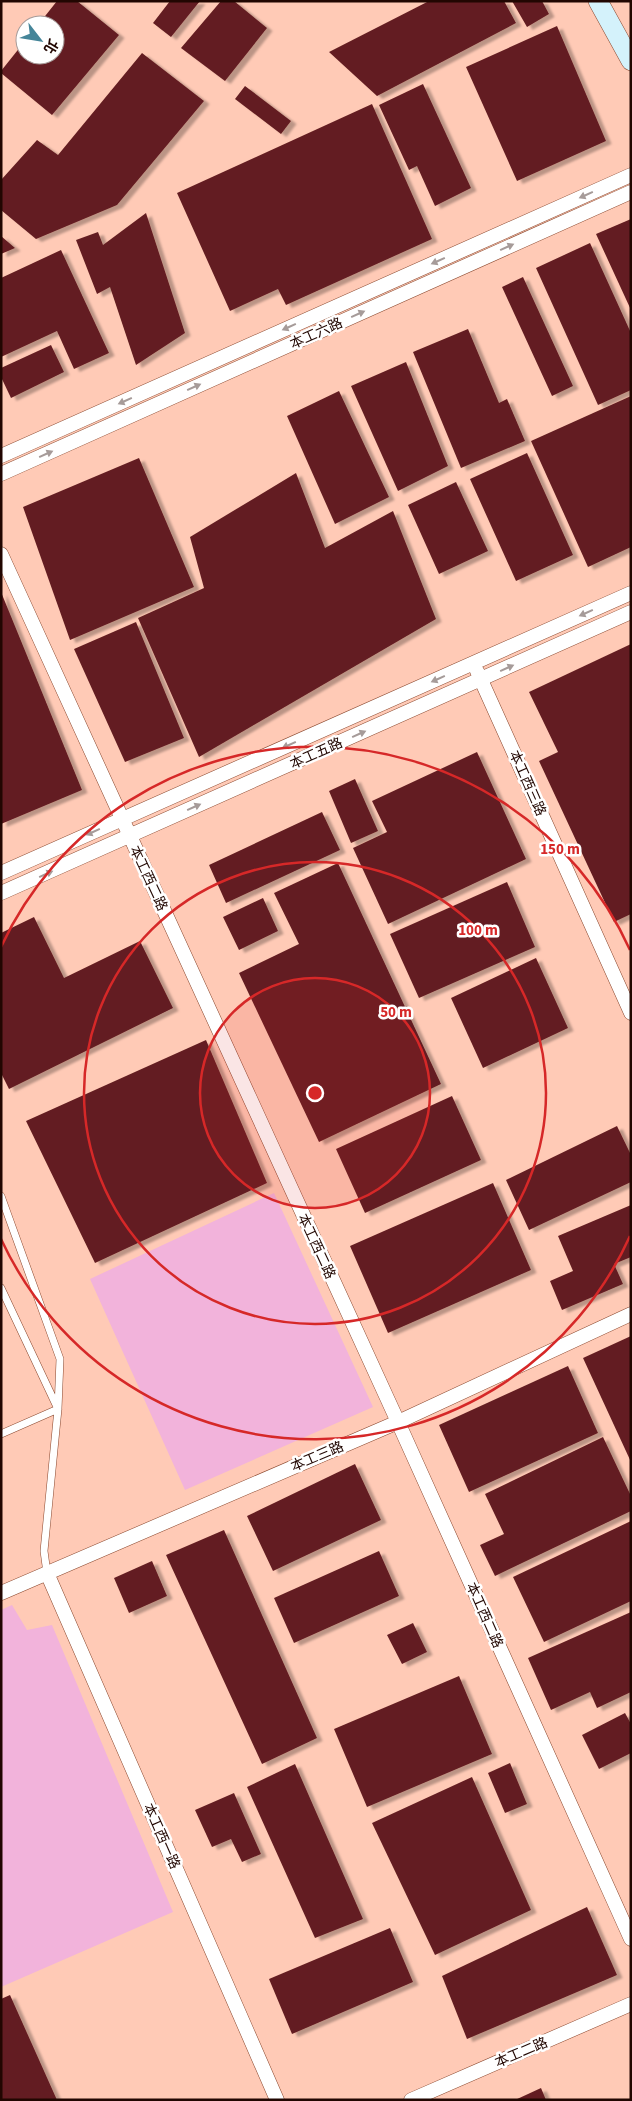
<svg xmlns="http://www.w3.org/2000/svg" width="632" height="2101" viewBox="0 0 632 2101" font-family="'Source Sans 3','Noto Sans TC',sans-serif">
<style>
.built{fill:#ffcab6;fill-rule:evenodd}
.green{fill:#f2b3db}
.building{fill:#631e21;filter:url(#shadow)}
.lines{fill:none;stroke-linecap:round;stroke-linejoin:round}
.lane-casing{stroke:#8a472d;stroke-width:8}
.street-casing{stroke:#8a472d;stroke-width:15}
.secondary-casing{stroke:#8a472d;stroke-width:20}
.lane{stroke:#fff;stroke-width:7}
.street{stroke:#fff;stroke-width:14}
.secondary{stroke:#d4f2fb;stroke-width:19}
.oneway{fill:#a69b99}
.ring{fill:none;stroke:#d62828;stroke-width:2.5}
.labels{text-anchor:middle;stroke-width:5;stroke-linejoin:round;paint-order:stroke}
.street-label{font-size:14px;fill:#210601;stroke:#fff}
.centre{fill:#d62828;stroke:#fff;stroke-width:2.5}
.ring-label{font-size:15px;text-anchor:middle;font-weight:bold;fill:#d62828;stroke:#fff;stroke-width:5;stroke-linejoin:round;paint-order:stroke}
</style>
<defs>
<filter id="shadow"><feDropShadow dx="5.5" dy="3" stdDeviation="1" flood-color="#0004"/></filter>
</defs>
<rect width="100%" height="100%" fill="#f7d6ca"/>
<path class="built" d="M1,1h630v2099h-630zM25,25h30v30h-30z"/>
<path class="green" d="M274,1193l99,214 -188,83 -95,-211z
M12,1605l15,25 25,-5 121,287 -172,75v-377z"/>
<path class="building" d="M57,1h20l42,34 -67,80 -51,-42v-2l24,-30v14h30v-30h-17z
M170,1h30l-29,36 -18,-14z
M221,1h13l33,27 -42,53 -44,-33z
M429,1h75l12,22 -139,73 -48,-44z
M512,1h30l7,13 -22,13z
M557,26l49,115 -89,40 -51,-114z
M142,53l62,48 -87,104 -81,34 -35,-29v-30l36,-40 21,15z
M423,84l48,104 -36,18 -18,-40 -8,4 -30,-65z
M245,86l46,35 -10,13 -46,-35z
M372,104l60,135 -146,66 -8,-16 -48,22 -53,-118z
M146,213l39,120 -49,32 -26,-78 -13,7 -21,-54 22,-8 5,13z
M631,219v91l-35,-76z
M1,236l14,12 -14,6z
M590,243l41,90v57l-33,15 -62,-137z
M61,250l48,103 -35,16 -17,-38 -56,26v-79z
M523,277l50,109 -21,10 -50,-109z
M468,329l31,74 8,-4 18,42 -64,27 -48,-116z
M51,345l13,27 -53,26 -10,-21v-9z
M406,362l42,104 -50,25 -47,-105z
M339,391l50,106 -54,27 -48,-108z
M631,396v151l-43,20 -57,-126z
M527,453l46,102 -57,26 -46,-102z
M139,458l55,129 -124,53 -47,-133z
M296,473l29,75 68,-37 43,108 -237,138 -61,-139 66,-30 -14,-51z
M456,482l32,69 -49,23 -31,-69z
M1,592l81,198 -81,34z
M136,622l48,116 -59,24 -51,-113z
M631,644v270l-17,8 -75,-161 19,-9 -29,-60z
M477,752l49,107 -138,65 -35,-76 34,-16 -15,-31z
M355,779l23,52 -27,12 -22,-52z
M322,812l18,38 -114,53 -17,-38z
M338,863l103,221 -122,58 -80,-169 60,-29 -25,-51z
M507,882l28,65 -116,51 -29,-64z
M263,898l15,33 -39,19 -16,-33z
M34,917l30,61 76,-37 33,67 -164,81 -8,-16v-140z
M536,958l32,70 -85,40 -32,-70z
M206,1040l61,143 -172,80 -69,-142z
M452,1096l29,64 -116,53 -29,-64z
M617,1126l14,29v27l-102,48 -23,-50z
M493,1183l38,87 -143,63 -38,-87z
M631,1205v52l-17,7 9,20 -61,26 -12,-29 23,-10 -15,-35z
M631,1336v126l-48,-104z
M568,1366l30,67 -129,59 -30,-67z
M603,1437l28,59v15l-136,65 -15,-31 24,-11 -19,-40z
M355,1464l26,56 -108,51 -26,-55z
M631,1521v80l-87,41 -31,-65z
M224,1530l93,208 -55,26 -96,-209z
M379,1551l20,45 -105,47 -20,-45z
M152,1561l15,35 -38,17 -15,-35z
M631,1612v80l-34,16 -7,-16 -39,18 -23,-52z
M413,1623l14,29 -25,12 -15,-29z
M459,1676l33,78 -125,53 -33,-78z
M625,1713l6,11v29l-32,16 -17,-34z
M510,1763l17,41 -22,9 -17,-40z
M295,1764l68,155 -48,19 -68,-151z
M472,1777l59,133 -96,45 -63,-132z
M234,1793l27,61 -19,8 -11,-23 -19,8 -17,-37z
M587,1907l30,68 -150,64 -25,-63z
M390,1928l23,54 -121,52 -23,-55z
M10,1995l47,105h-56v-101z
M541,2088l5,12h-31z"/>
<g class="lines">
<g class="lane-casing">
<path id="lane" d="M1,1196l59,163 -2,50 -14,142 3,22
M1,1288l57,121 -57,25"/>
</g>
<g class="street-casing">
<path id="street" d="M1,456l630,-281
M1,474l630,-282
M1,554l397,868 233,517
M477,671l154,342
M1,873l630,-280
M1,893l630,-281
M47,1573l230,527
M1,1593l397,-171 233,-108
M411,2100l220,-96"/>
</g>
<g class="secondary-casing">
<path id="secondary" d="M598,1l33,60"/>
</g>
<use href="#lane" class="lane"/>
<use href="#street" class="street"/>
<use href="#secondary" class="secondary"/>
</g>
<defs><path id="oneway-solid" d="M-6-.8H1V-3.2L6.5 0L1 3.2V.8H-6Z" transform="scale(1.25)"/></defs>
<g class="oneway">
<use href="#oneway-solid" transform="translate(586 195) rotate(156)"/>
<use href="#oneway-solid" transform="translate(507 247) rotate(-24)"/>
<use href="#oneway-solid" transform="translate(438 261) rotate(156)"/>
<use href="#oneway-solid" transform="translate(358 314) rotate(-24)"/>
<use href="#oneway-solid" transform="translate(289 327) rotate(156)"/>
<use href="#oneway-solid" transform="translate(194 387) rotate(-24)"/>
<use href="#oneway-solid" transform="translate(125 401) rotate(156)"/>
<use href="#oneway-solid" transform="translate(46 454) rotate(-24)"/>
<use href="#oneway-solid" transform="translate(586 613) rotate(156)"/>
<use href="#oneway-solid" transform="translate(507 668) rotate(-24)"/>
<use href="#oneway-solid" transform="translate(438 679) rotate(156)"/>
<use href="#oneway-solid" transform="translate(359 734) rotate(-24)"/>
<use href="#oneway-solid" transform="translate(289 745) rotate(156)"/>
<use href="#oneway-solid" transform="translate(194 807) rotate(-24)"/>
<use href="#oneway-solid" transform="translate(93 832) rotate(156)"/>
<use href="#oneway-solid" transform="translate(46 874) rotate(-24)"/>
</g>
<circle cx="315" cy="1093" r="115" fill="#d62828" fill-opacity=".12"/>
<g class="ring">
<circle cx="315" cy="1093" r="115"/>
<circle cx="315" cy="1093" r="231"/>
<path d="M630 1236A346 346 0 0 1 1 1239M1 947A346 346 0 0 1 630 950"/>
</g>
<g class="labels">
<g class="street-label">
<text transform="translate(316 333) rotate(-24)" y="5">本工六路</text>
<text transform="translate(316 753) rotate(-24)" y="5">本工五路</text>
<text transform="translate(528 783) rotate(66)" y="5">本工西三路</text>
<text transform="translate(149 878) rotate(65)" y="5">本工西二路</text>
<text transform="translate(317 1246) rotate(65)" y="5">本工西二路</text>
<text transform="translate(317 1456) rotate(-23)" y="5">本工三路</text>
<text transform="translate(485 1615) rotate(66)" y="5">本工西二路</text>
<text transform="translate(162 1836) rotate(66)" y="5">本工西一路</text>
<text transform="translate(521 2052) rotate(-23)" y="5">本工二路</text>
</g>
</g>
<circle cx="315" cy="1093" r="8" class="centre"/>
<g class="ring-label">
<text x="560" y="854">150 m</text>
<text x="478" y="935">100 m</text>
<text x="396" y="1017">50 m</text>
</g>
<rect width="632" height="2101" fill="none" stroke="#210601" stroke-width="5"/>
<g transform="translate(40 40) rotate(121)"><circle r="24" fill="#ffffff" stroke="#a69b99"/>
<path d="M0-4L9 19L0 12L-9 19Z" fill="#458599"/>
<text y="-8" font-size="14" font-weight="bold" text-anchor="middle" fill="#210601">北</text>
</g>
</svg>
